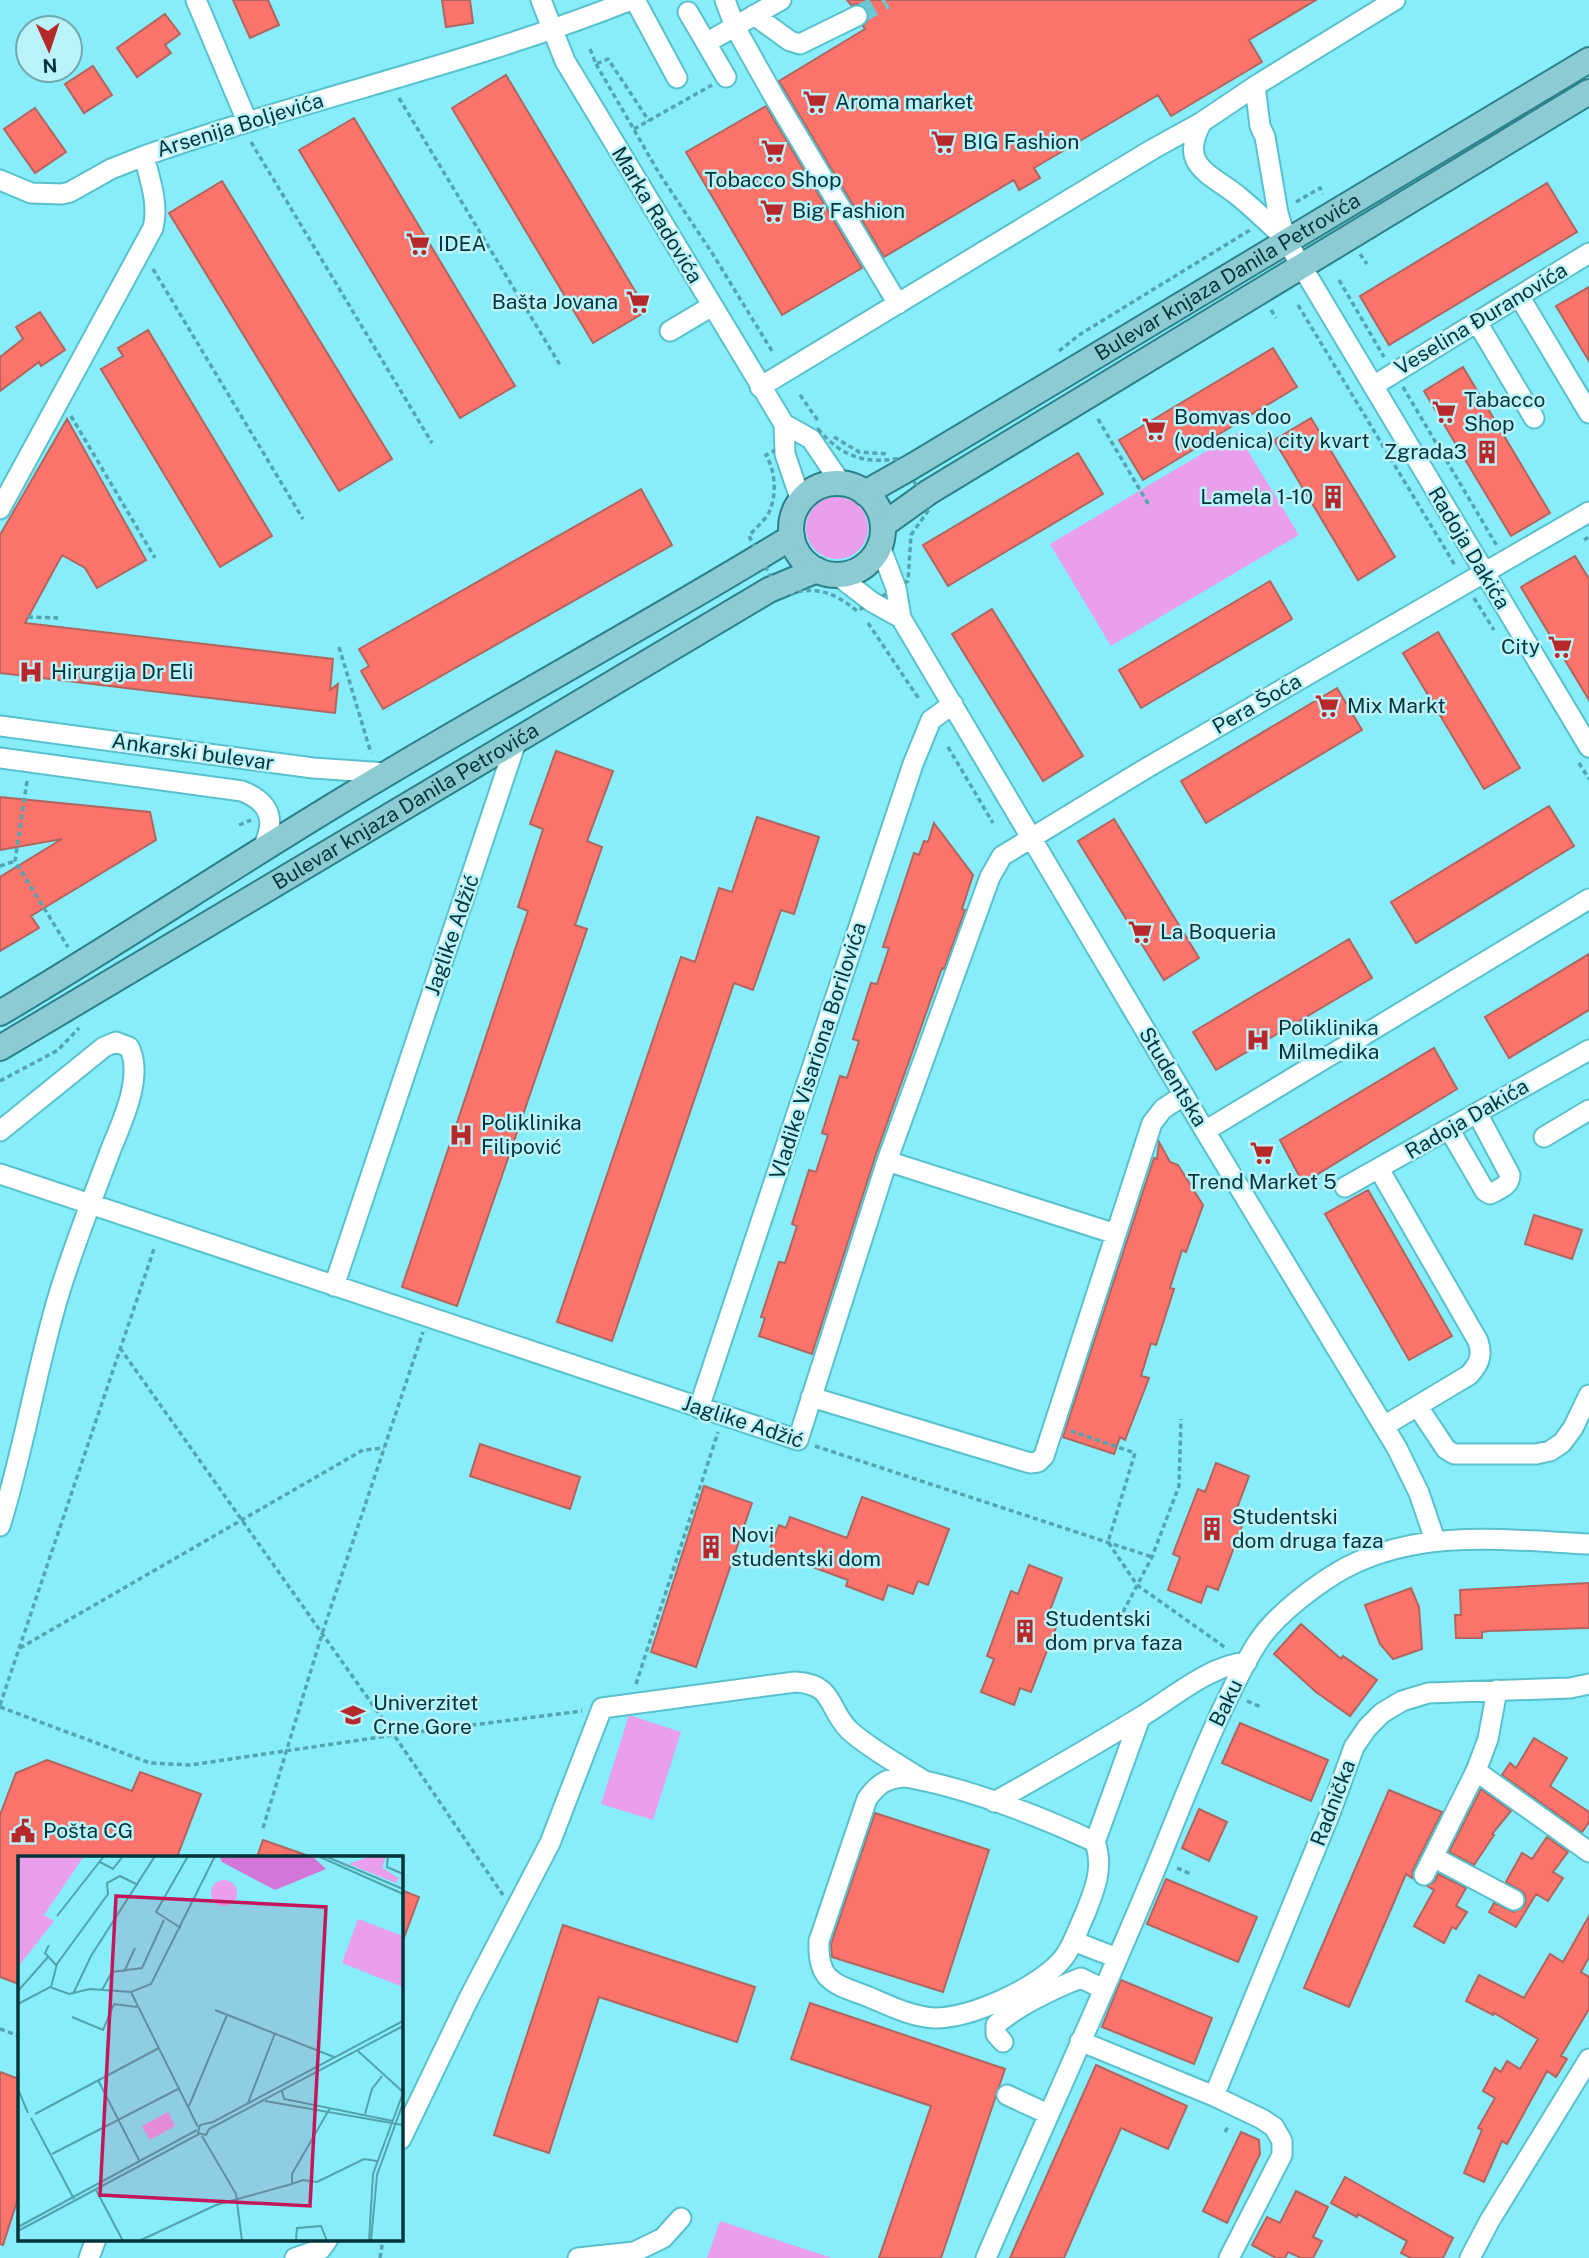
<svg xmlns="http://www.w3.org/2000/svg" width="1589" height="2258" viewBox="0 0 1589 2258" font-family="'Public Sans',sans-serif">
<style>
.green{fill:#e99feb}
.building{fill:#fb736b;stroke:#b0665f;stroke-width:2}
.lines{fill:none;stroke-linecap:round;stroke-linejoin:round}
.minor-tunnel{stroke:#6dc8d3;stroke-width:19;stroke-dasharray:19 10;stroke-linecap:butt}
.minor-casing{stroke:#59c1cd;stroke-width:23}
.major-casing{stroke:#2c8089;stroke-width:28}
.path{stroke:#54a5af;stroke-width:3.5;stroke-dasharray:5 3.5;stroke-linecap:butt}
.minor{stroke:#fff;stroke-width:19}
.major{stroke:#8dcbd2;stroke-width:24}
.labels{text-anchor:middle;stroke-width:5;stroke-linejoin:round;paint-order:stroke}
.poi-label{font-size:21px;fill:#043439;stroke:#baf3fa;text-anchor:start}
.street-label{font-size:21px;fill:#043439;stroke:#baf3fa}
.inset-road{fill:none;stroke:#53a3ad;stroke-width:2}
.view{fill:#c2185b;fill-opacity:0.15;stroke:#c2185b;stroke-width:3.5}
.inset-edge{fill:none;stroke:#043439;stroke-width:3.5}
</style>
<rect width="100%" height="100%" fill="#87edfa"/>
<path class="green" d="M1237,433l62,102 -188,111 -61,-102z
M806 528a31 31 0 1 1 62 0a31 31 0 1 1-62 0Z
M629,1715l52,17 -28,88 -52,-16z
M720,2221l112,37h-125z"/>
<path class="building" d="M233,0h35l11,25 -29,13z
M442,0h28l3,23 -27,4z
M847,0h469l-67,40 13,22 -91,54 -13,-21 -124,73 6,10 -21,12 -5,-10 -130,77 -105,-176 86,-52 -2,-3 6,-8 -1,-8 -10,-6 -7,1z
M165,14l15,20 -15,11 6,8 -34,24 -20,-29z
M93,66l19,29 -28,18 -19,-29z
M506,75l141,236 -54,32 -141,-235z
M766,106l96,162 -80,47 -96,-163z
M35,108l31,44 -31,21 -31,-44z
M354,118l161,268 -55,32 -161,-268z
M222,181l170,278 -53,32 -170,-278z
M1547,183l30,49 -188,113 -29,-49z
M1589,287v74l-33,-55z
M40,312l25,38 -24,16 -2,-4 -39,29v-34l23,-18 -7,-12z
M148,330l124,206 -52,31 -119,-198 22,-13 -5,-8z
M1273,348l24,39 -154,93 -24,-40z
M1463,367l87,146 -39,23 -87,-145z
M1311,418l84,139 -37,23 -84,-140z
M67,419l79,141 -49,28 -12,-20 -23,-13 -37,68 308,36 -3,31 8,-6 -3,29 -335,-40v-138z
M1078,453l25,41 -155,92 -25,-41z
M641,489l31,56 -289,164 -22,-38 8,-5 -10,-17z
M1575,556l14,23v121l-68,-113z
M1270,581l22,38 -151,89 -22,-38z
M992,609l91,147 -40,25 -91,-147z
M1438,632l82,136 -36,21 -81,-136z
M1337,688l25,42 -156,93 -25,-42z
M556,751l57,20 -26,70 15,6 -27,78 12,4 -130,377 -55,-19 126,-376 -10,-4 25,-78 -13,-5z
M0,797l150,15 6,28 -125,76 8,12 -39,23v-74l62,-38 -62,11z
M1549,806l25,40 -158,97 -25,-41z
M757,817l62,20 -25,77 -13,-4 -28,80 -19,-7 -122,358 -55,-19 124,-365 14,5 24,-74 13,4z
M1114,819l85,139 -35,22 -86,-139z
M934,823l39,52 -11,34 3,1 -21,59 -2,-1 -67,189 -63,197 -53,-18 6,-18 -4,-1 18,-55 6,1 12,-37 -5,-2 17,-54 7,2 12,-37 -6,-2 18,-57 7,2 12,-37 -6,-2 18,-56 6,1 12,-36 -6,-1 31,-94 5,2 5,-14 4,1z
M1349,939l23,39 -156,92 -23,-38z
M1589,954v56l-80,48 -24,-41z
M1434,1048l23,41 -154,94 -23,-43z
M1159,1142l11,20 8,3 25,40 -17,47 -4,-2 -12,38 4,1 -18,56 -5,-2 -10,33 8,2 -24,62 -5,-3 -6,17 -51,-17 91,-279 3,1z
M1368,1190l84,146 -43,24 -84,-146z
M1534,1215l48,15 -10,29 -47,-15z
M480,1444l100,33 -10,32 -100,-33z
M1216,1463l33,13 -13,35 10,4 -28,75 -11,-4 -6,17 -33,-13 12,-33 -7,-3 25,-65 7,3z
M704,1486l48,17 -56,164 -45,-15z
M862,1497l87,32 -21,56 -10,-4 -5,13 -25,-9 -5,15 -37,-14 2,-6 -57,-21 -2,6 -22,-8 12,-32 7,3 4,-11 57,21z
M1029,1565l33,13 -13,35 11,4 -29,75 -11,-4 -6,17 -33,-13 13,-33 -7,-3 24,-65 7,3z
M1589,1583v45l-100,3 -7,1v6h-26l-1,-23h6l-1,-25z
M1411,1588l8,19 3,42 -29,10 -13,-15 -15,-39z
M1301,1624l40,35 2,-3 34,24 -27,36 -34,-24 -42,-38z
M1240,1723l88,37 -17,41 -89,-38z
M1534,1738l33,20 -17,28 39,26v10l-7,10 -80,-57 8,-12 6,5z
M47,1760l85,31 8,-19 61,22 -24,63h-158v127l-19,-7v-162l16,-42z
M1481,1789l30,22 -19,23 2,1 -20,30 -25,-13z
M1389,1790l53,22 -29,58 -1,8 -6,-4 -57,133 -45,-19z
M1199,1809l28,13 -18,39 -27,-13z
M875,1813l114,37 -46,142 -111,-35 -1,-13z
M1547,1837l21,15 -15,20 10,6 -15,23 -12,-7 -20,33 -27,-15 5,-9 20,9 10,-6 2,-6 -2,-7 -18,-11 16,-29 10,6z
M263,1840l43,15v2h-49z
M1438,1874l28,14 -10,18 11,6 -11,17 -4,-2 -8,16 -30,-17 20,-36 -7,-4 8,-5z
M1166,1879l91,38 -19,45 -91,-38z
M401,1890l18,7 -17,46 -1,-1z
M1589,1916v41l-8,15 8,5v32l-28,47 6,3 -11,18 -9,-6 -40,73 -5,-3 -18,41 -20,-9 18,-43 -4,-2 17,-30 -12,-7 12,-23 6,4 6,-11 13,8 18,-30 -44,-26 -1,2 -27,-14 13,-26 45,23 26,-44 13,8z
M563,1925l192,62 -18,55 -138,-45 -50,156 -55,-18z
M1121,1980l91,38 -18,46 -92,-37z
M810,2003l195,66 -64,189h-62l52,-152 -140,-47z
M1096,2065l91,41 -19,43 -47,-21 -57,130h-54z
M0,2072l19,7v116l-16,50 -3,-1z
M1241,2132l18,8 1,14 -33,69 -24,-12z
M1345,2177l108,61 -10,20h-32l-10,-5 6,-12 -49,-27 -1,3 -26,-14z
M1296,2191l32,16 -15,30 9,4 -9,17h-12l-13,-6 -3,6h-9l-24,-13 15,-28 13,6z"/>
<g class="lines">
<path class="minor-tunnel" d="M857,16l28,-16"/>
<g class="minor-casing">
<path id="minor" d="M196,0l51,121
M541,0l24,61 219,363 27,15 30,44
M635,0l42,78
M725,0l10,27 37,66 126,211
M688,12l38,65
M754,15l36,26 10,3 57,-28
M706,43l75,-43
M1255,86l5,40 5,11 13,76 7,23
M1202,122c-24,43 7,51 35,73 17,14 33,29 49,45l303,507
M0,180l31,13 31,1 8,-2 41,-23 33,-13
M1519,296l70,117
M1477,322l57,96
M670,331l42,-25
M1373,386l216,-133
M760,387l393,-238 49,-27 58,-39 135,-83
M784,424l1,30 16,47
M0,509l153,-281c6,-24 -3,-48 -9,-72 161,-57 329,-93 487,-156
M880,546l16,42 5,30 304,513 192,317 22,45 16,47
M837,575l35,27 29,16
M0,726l313,42 73,5
M0,758l242,33c30,12 34,31 20,58
M1449,1129l36,62 5,3c9,-5 20,-8 20,-19l-33,-62
M0,1131l104,-84 12,-5 13,5c15,29 -7,75 -18,102 -18,48 -37,96 -52,145 -23,76 -35,156 -59,232
M1205,1131l384,-232
M1544,1137l45,-27
M887,1161l229,73
M1379,1169l99,172c5,15 1,23 -9,34l-85,51
M0,1174l798,266 89,-279 103,-284 12,-21 148,-90 439,-254
M1345,1187l244,-137
M334,1286l182,-544
M811,1397l219,66 8,-1 6,-6 108,-333 11,-14 21,-14
M1418,1407l28,42 8,5h82l14,-3 12,-8 11,-15 16,-33
M699,1408l214,-644 18,-44 22,-16
M1476,1771l113,81
M905,1777c59,10 135,39 190,65 9,25 0,47 -10,72 -8,17 -14,38 -28,51 -26,25 -86,53 -122,53 -23,-1 -45,-12 -66,-21 -34,-13 -52,-15 -50,-56l48,-142c11,-15 19,-21 38,-22z
M994,1802c49,-27 97,-55 145,-84 33,-19 68,-52 108,-56
M1095,1842l45,-124
M1435,1858l79,42
M1424,1875l52,-104 12,-32 9,-49
M1073,1941l44,17
M1080,2041l134,55 48,23 12,8 8,14v14l-53,103
M1003,2042l-7,-8v-9c19,-18 61,-38 85,-47l22,11
M1007,2095l41,19
M1214,2096l115,-280 25,-69 13,-19 15,-15 20,-12 26,-8 142,-5 19,-4
M401,2139l67,-139 82,-157 52,-135 193,-26c40,2 32,26 54,48 18,17 52,36 74,50
M89,2258l7,-19
M295,2258l26,-9 7,-10
M578,2258l56,-6 29,-14 18,-20
M986,2258c53,-123 109,-245 161,-369 26,-61 49,-125 78,-185 11,-22 21,-45 35,-65 18,-26 58,-56 85,-71 76,-40 162,-28 244,-24
M1470,2258l20,-38 99,-161"/>
</g>
<g class="major-casing">
<g id="major">
<circle cx="837" cy="529" r="46"/>
<path id="s1" d="M865,493l46,-26 678,-407"/>
<path d="M883,525l46,-33 660,-400"/>
<path d="M0,1013c130,-77 255,-162 386,-239 134,-80 272,-155 406,-237"/>
<path id="s2" d="M0,1048l769,-458 48,-20"/>
</g>
</g>
<path class="path" d="M590,49l6,15 12,-5 41,62
M596,64l63,109 53,80 60,98
M399,98l161,267
M634,129l78,-44
M251,142l181,301
M1296,202l24,-14 3,6
M1360,254l7,10
M153,269l150,250
M1339,280l45,77
M1298,305l158,262
M1271,310l5,8
M1059,351l20,-16 171,-105
M1403,387l94,159
M800,395l19,27
M71,416l84,142
M1098,419l52,88
M818,429c23,27 47,36 82,29l30,50 -19,27 -3,46 -51,30c-27,-22 -43,-25 -76,-15l-32,-60c6,-8 18,-17 21,-26 7,-18 5,-39 -4,-55z
M834,437l25,15 30,2
M1584,540l5,-3
M1474,598l20,32
M28,617l30,1
M868,623l51,76
M339,647l32,106
M948,747l45,76
M1579,763l10,16
M27,781l-12,80 53,86
M239,825l12,-5
M0,866l15,-5
M0,1081l58,-31 21,-22
M120,1348l274,387 109,160
M1071,1431l64,22 -27,89 29,43 89,63
M815,1446l337,111
M1123,1612l29,-55 27,-71 2,-67
M20,1648l343,-198 21,-2
M636,1684l82,-252
M1247,1701l14,6
M0,1705l155,-459
M0,1707l150,56 40,2 204,-30 188,-24
M263,1828l59,-194 101,-302
M1177,1868l14,6
M0,2029l19,7
M1225,2132l4,-7
M380,2258l3,-19"/>
<use href="#minor" class="minor"/>
<use href="#major" class="major"/>
</g>
<defs>
<g id="supermarket-bare" transform="scale(1.89)"><path d="M-6-5.5h2.5l.6 2H6L4.5 2H-2.5L-4.4-4H-6ZM-1.5 3.2a1.3 1.3 0 1 0 .1 0ZM3 3.2a1.3 1.3 0 1 0 .1 0Z" fill="#b7282a" stroke="#baf3fa" stroke-width="2.5" paint-order="stroke"/></g>
<g id="building-bare" transform="scale(1.89)"><path d="M-4-6H4V6H1V3H-1V6H-4ZM-2.5-4.3h1.7v1.8h-1.7ZM.8-4.3h1.7v1.8H.8ZM-2.5-1h1.7V.8h-1.7ZM.8-1h1.7V.8H.8Z" fill="#b7282a" stroke="#baf3fa" stroke-width="2.5" paint-order="stroke"/></g>
<g id="hospital-bare" transform="scale(1.89)"><path d="M-5-5h3v3.5h4V-5h3V5h-3V1.5h-4V5h-3Z" fill="#b7282a" stroke="#baf3fa" stroke-width="2.5" paint-order="stroke"/></g>
<g id="university-bare" transform="scale(1.89)"><path d="M0-5L7-2L0 1L-7-2ZM-4 1L0 2.5L4 1V4Q0 6-4 4Z" fill="#b7282a" stroke="#baf3fa" stroke-width="2.5" paint-order="stroke"/></g>
<g id="civic-bare" transform="scale(1.89)"><path d="M-.6-6.5H3V-4.5H.6V-3L4-1V1h2V6H-6V1h2V-1L-.6-3ZM-1.2 2.5V6h2.4V2.5Z" fill="#b7282a" stroke="#baf3fa" stroke-width="2.5" paint-order="stroke"/></g>
</defs>
<g fill-rule="evenodd">
<use href="#supermarket-bare" x="815" y="102"/>
<use href="#supermarket-bare" x="943" y="142"/>
<use href="#supermarket-bare" x="773" y="151"/>
<use href="#supermarket-bare" x="772" y="211"/>
<use href="#supermarket-bare" x="418" y="244"/>
<use href="#supermarket-bare" x="638" y="302"/>
<use href="#supermarket-bare" x="1444" y="412"/>
<use href="#supermarket-bare" x="1154" y="429"/>
<use href="#building-bare" x="1487" y="452"/>
<use href="#building-bare" x="1333" y="497"/>
<use href="#supermarket-bare" x="1560" y="647"/>
<use href="#hospital-bare" x="31" y="672"/>
<use href="#supermarket-bare" x="1327" y="706"/>
<use href="#supermarket-bare" x="1140" y="932"/>
<use href="#hospital-bare" x="1258" y="1040"/>
<use href="#hospital-bare" x="461" y="1135"/>
<use href="#supermarket-bare" x="1262" y="1153"/>
<use href="#building-bare" x="1212" y="1529"/>
<use href="#building-bare" x="711" y="1547"/>
<use href="#building-bare" x="1025" y="1631"/>
<use href="#university-bare" x="353" y="1715"/>
<use href="#civic-bare" x="23" y="1831"/>
</g>
<g class="labels">
<g class="poi-label">
<text x="835" y="109">Aroma market</text>
<text x="963" y="149">BIG Fashion</text>
<text x="773" y="187" text-anchor="middle">Tobacco Shop</text>
<text x="792" y="218">Big Fashion</text>
<text x="438" y="251">IDEA</text>
<text x="618" y="309" text-anchor="end">Bašta Jovana</text>
<text x="1464" y="407">Tabacco<tspan x="1464" dy="24">Shop</tspan></text>
<text x="1174" y="424">Bomvas doo<tspan x="1174" dy="24">(vodenica) city kvart</tspan></text>
<text x="1467" y="459" text-anchor="end">Zgrada3</text>
<text x="1313" y="504" text-anchor="end">Lamela 1-10</text>
<text x="1540" y="654" text-anchor="end">City</text>
<text x="51" y="679">Hirurgija Dr Eli</text>
<text x="1347" y="713">Mix Markt</text>
<text x="1160" y="939">La Boqueria</text>
<text x="1278" y="1035">Poliklinika<tspan x="1278" dy="24">Milmedika</tspan></text>
<text x="481" y="1130">Poliklinika<tspan x="481" dy="24">Filipović</tspan></text>
<text x="1262" y="1189" text-anchor="middle">Trend Market 5</text>
<text x="1232" y="1524">Studentski<tspan x="1232" dy="24">dom druga faza</tspan></text>
<text x="731" y="1542">Novi<tspan x="731" dy="24">studentski dom</tspan></text>
<text x="1045" y="1626">Studentski<tspan x="1045" dy="24">dom prva faza</tspan></text>
<text x="373" y="1710">Univerzitet<tspan x="373" dy="24">Crne Gore</tspan></text>
<text x="43" y="1838">Pošta CG</text>
</g>
<g class="street-label">
<text transform="translate(240 125) rotate(-17)" y="7">Arsenija Boljevića</text>
<text transform="translate(657 215) rotate(59)" y="7">Marka Radovića</text>
<text dy="7" stroke="none"><textPath href="#s1" startOffset="422">Bulevar knjaza Danila Petrovića</textPath></text>
<text transform="translate(1481 319) rotate(-31)" y="7">Veselina Đuranovića</text>
<text transform="translate(1469 548) rotate(59)" y="7">Radoja Dakića</text>
<text transform="translate(1257 704) rotate(-30)" y="7">Pera Šoća</text>
<text transform="translate(193 752) rotate(8)" y="7">Ankarski bulevar</text>
<text dy="7" stroke="none"><textPath href="#s2" startOffset="472">Bulevar knjaza Danila Petrovića</textPath></text>
<text transform="translate(452 935) rotate(-71)" y="7">Jaglike Adžić</text>
<text transform="translate(818 1051) rotate(-72)" y="7">Vladike Visariona Borilovića</text>
<text transform="translate(1173 1077) rotate(59)" y="7">Studentska</text>
<text transform="translate(1467 1119) rotate(-30)" y="7">Radoja Dakića</text>
<text transform="translate(743 1422) rotate(18)" y="7">Jaglike Adžić</text>
<text transform="translate(1226 1703) rotate(-64)" y="7">Baku</text>
<text transform="translate(1333 1803) rotate(-69)" y="7">Radnička</text>
</g>
</g>
<g transform="translate(18 1856)">
<rect width="385" height="385" fill="#87edfa"/>
<path d="M0,0h66l-40,59 10,6 -36,46zM352,0h16l-4,12 17,10 -3,5 -47,-19zM193 37a13 13 0 1 1 26 0a13 13 0 1 1-26 0ZM340,63l45,17v51l-61,-24zM150,256l7,14 -25,14 -8,-14z" fill="#e99feb"/>
<path d="M201,0h93l14,13 -51,21 -53,-28z" fill="#d376d7"/>
<path class="inset-road" d="M300,0l85,38M307,0l78,33M370,0l-1,11 16,7M82,6l13,7 10,-13M39,60l47,-60M163,72l-25,-16 32,-56M31,89l-4,8 11,12M106,116l11,-24M33,131l6,-23 51,-70 -1,-11 13,-7 18,9M84,134l10,-18 30,-4 22,-48M0,135l30,-34M113,136l67,135M55,138l18,-38 64,-100M0,148l32,-17 19,7 21,-5 41,3 20,-8 64,-128M197,154l119,47M54,161l31,13 11,-26 23,3M385,165l-190,101 -13,3 -2,8 8,2 3,-6 194,-103M340,195l45,41M80,224l42,82M0,233l10,24M264,235l2,8 109,22M247,245l138,24M230,247l27,-70M171,250l38,-91M17,258l124,-66M347,258l7,-25 10,-13M13,262l43,81M184,280l34,58 6,47M34,298l128,-66M274,328l11,-4 14,2 47,-23 13,2M78,334l27,51M0,371l179,-97M0,375l181,-97M121,385l77,-36 76,-21v-10l38,-66M278,385l1,-13 24,-2 6,15M351,385l4,-67 30,-81M353,385l6,-66 26,-72"/>
<path class="view" d="M98,40l210,11 -16,299 -210,-11z"/>
<rect width="385" height="385" class="inset-edge"/>
</g>
<g transform="translate(49 49) rotate(177)"><circle r="33" fill="#baf3fa" stroke="#71a7ad" stroke-width="2"/>
<path d="M0-5L12 26L0 18L-12 26Z" fill="#b7282a"/>
<text y="-10" font-size="19" font-weight="bold" text-anchor="middle" fill="#043439">N</text>
</g>
</svg>
